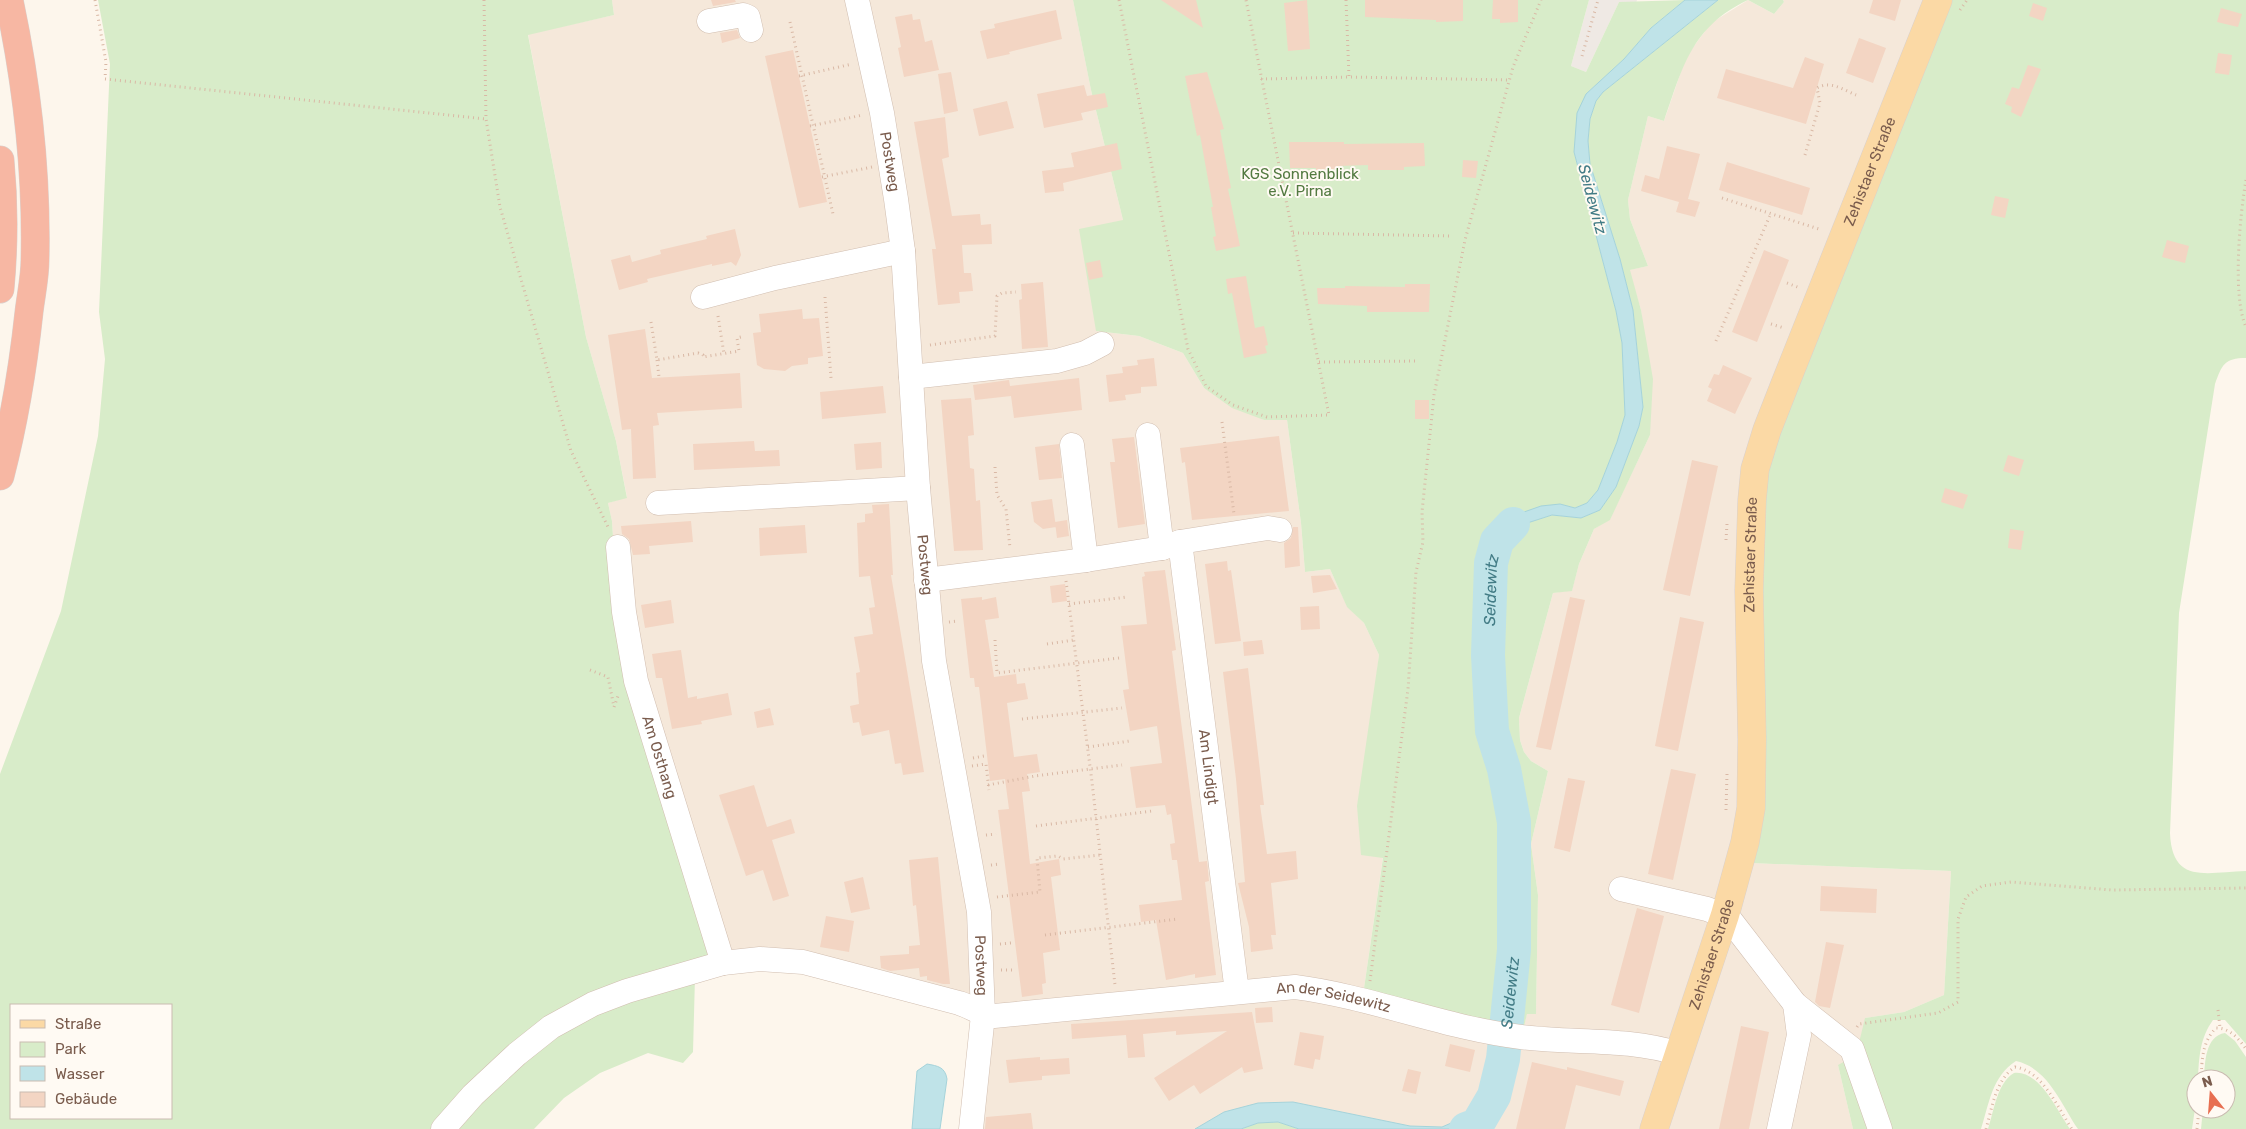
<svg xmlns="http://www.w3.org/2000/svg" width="2246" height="1129" viewBox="0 0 2246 1129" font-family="Rubik,sans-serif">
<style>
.residential{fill:#f5e8da}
.industrial{fill:#efe9e4}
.green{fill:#d8ecc9;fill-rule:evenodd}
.water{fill:#bfe3e8;stroke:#a5d3da}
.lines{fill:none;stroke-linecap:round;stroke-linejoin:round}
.river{stroke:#bfe3e8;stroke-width:34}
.building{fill:#f3d5c3}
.minor-casing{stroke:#d1beb0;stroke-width:25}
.major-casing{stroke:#dad1cd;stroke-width:29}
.highway-casing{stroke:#dad1cd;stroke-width:29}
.path{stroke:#d9b8a5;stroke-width:3;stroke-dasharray:1 4;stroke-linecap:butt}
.minor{stroke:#fff;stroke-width:24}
.major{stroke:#fbd9a5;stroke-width:28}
.highway{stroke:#f7b7a3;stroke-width:28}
.labels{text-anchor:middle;stroke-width:4;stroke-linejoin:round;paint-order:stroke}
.street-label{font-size:15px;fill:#7a5c4d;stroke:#fffaf3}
.park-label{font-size:15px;fill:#537a41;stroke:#fffaf3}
.water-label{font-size:16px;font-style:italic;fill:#437c86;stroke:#fffaf3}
</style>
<rect width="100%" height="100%" fill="#fdf6ec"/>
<path class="residential" d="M612,0h461l18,90 32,130 -27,111 43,5 44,17 21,35 60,32h23l14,103 4,49 25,-3 17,37 17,17 15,32 -8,69 12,133 -20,138 128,44 -3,52 -16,23 -30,13 -32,-1 -117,-24 -69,10 -29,17h-232l9,-112 -182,-50 -71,4 -103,-386 -4,-64 -4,-18 19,-6 -11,-56 -30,-104 -58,-303 86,-19z
M1748,0l26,14 10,-12 -1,-2h161l-192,863 199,8 -7,124 -40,17 -39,6 20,104 -47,-57 15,64h-371l16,-19 17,-67 8,-12 4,-18h9l2,-118 -7,-51 17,-73 -17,-10 -7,-9 -4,-12 -1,-22 34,-125 19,-3 7,-26 15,-35 16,-10 40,-84 -9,-125 -12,-40 19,-4 -18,-47 -2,-19 20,-84 16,5 22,-64 25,-34z"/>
<path class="industrial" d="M1589,0h48l-1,3 -17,-1 -33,70 -15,-6z"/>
<path class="green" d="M98,0h514l2,15 -86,20 58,302 30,104 11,57 -19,5 4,18 4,64 98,370 -111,40 -164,134h-439v-355l61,-163 37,-175 7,-77 -6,-47 11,-248zM11,1005h160v113h-160z
M1073,0h516l-18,66 15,6 33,-70 66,-2 -34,28 -27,31 -38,35 -12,58 42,159 6,32 3,72 -8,27 -19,48 -11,13 -12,5 -15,-4 -68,32 -5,25 4,2 -3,92 4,76 12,38 10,53v128l-8,78 -143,-33 20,-137 -22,-3 -4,-49 22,-151 -15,-32 -17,-16 -17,-38 -25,3 -4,-49 -14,-103h-23l-32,-12 -28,-20 -21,-35 -44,-17 -43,-5 -17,-102 44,-9 -32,-130z
M1718,0h65l1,2 -10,12 -26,-14c-57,27 -65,67 -84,121l-16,-5 -20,84 2,19 18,47 -18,4 11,40 12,69 -3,56 -40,85 -16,9 -15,35 -7,27 -19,2 -34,125 1,22 4,12 7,9 17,10 -17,73 7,51 -2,119h-9l-4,17 -6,-1 4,-77v-121l-9,-58 -11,-45 -5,-52 2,-114 3,-18 14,-18 37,-12 29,3 19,-8 16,-23 23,-61 4,-19 -10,-97 -13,-51 -30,-95 -2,-23 2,-22 6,-18 7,-9z
M1944,0h302v358c-22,0 -24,7 -31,26l-36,229 -9,220c2,52 37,39 76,38v173l-21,-24h-12c-13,18 -14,37 -15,59h-2v23l-4,27h-114c-17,-25 -30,-61 -62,-68 -24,15 -27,43 -35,68h-94l-29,-82 7,-29 39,-6 40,-17 7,-124 -200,-8 7,-322 7,-70z
M695,977l-2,75 -10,11 -35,-10 -48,20 -36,25 -30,31h-85l103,-97z
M2225,1033l10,8 11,16v72h-45l2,-20h23v-30h-22c1,-16 1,-43 21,-46z
M1849,1059l24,70h-20l-15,-64z
M2014,1073c26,-3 43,38 56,56h-82c6,-18 9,-46 26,-56z
M1278,1122l21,7h-58l17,-6z"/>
<path class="water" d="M1685,0h33l-115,92 -7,9 -6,18 -2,22 2,23 30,95 13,51 10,97 -4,19 -23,61 -16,23 -19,8 -29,-3 -37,12 -14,18 -3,18 -2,114 5,52 11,45 9,58 4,50 -8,148 -11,-2 8,-78v-128l-10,-53 -12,-38 -4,-76 3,-92 -4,-2 5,-25 15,-18 34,-12 19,-2 15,4 12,-5 11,-13 19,-48 8,-27 -3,-72 -6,-32 -42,-159 3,-39 9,-19 38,-35 27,-31z
M1491,1039l24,4 -3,18 -14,49 -16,19h-183l-21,-7 -20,1 -17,6h-46l29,-17 34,-9 35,-1 117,24 32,1 30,-13 16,-23z
M927,1064c11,2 18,3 20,15l-7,50h-28l5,-58z"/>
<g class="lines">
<path class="river" id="s1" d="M1466,1129l11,-4 17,-29 9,-37 11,-109v-128l-10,-53 -12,-38 -4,-76 3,-92 6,-22 16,-17"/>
</g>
<path class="building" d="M711,0h24l1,2 -23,4z
M1161,0h35l7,28z
M1307,0l3,49 -22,2 -4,-48z
M1365,0h98v21l-27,1v-2l-71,-3z
M1493,0h25v22l-18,1v-4h-8z
M1873,0h28l-6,21 -26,-8z
M2033,3l14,5 -4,13 -14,-5z
M2221,8l21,6 -4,13 -21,-5z
M1056,10l6,29 -53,13 1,2 -23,5 -7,-28 15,-3 -1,-4z
M912,14l1,6 7,-1 5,23 7,-2 7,30 -35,7 -6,-29 3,-1 -6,-30z
M737,30l3,8 -18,5 -2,-10z
M1859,38l27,10 -13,35 -27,-10z
M793,50l34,152 -28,6 -34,-152z
M2218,53l14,2 -3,20 -14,-2z
M1805,57l19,7 -18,60 -89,-26 9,-29 67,19z
M2028,65l13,4 -20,48 -10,-5 1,-5 -7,-3 7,-17 7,2z
M951,72l7,39 -14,3 -6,-40z
M1207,72l17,57 -4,1 11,58 -3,1 12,57 -24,5 -3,-14 3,-1 -5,-29h2l-13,-72 -3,1 -12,-60z
M1084,85l3,11 18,-3 3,14 -27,6 2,7 -39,8 -7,-34z
M1007,101l7,27 -35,8 -6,-27z
M945,117l4,40 -7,2 10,57 28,-2 1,11 10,-1 1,20 -30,1 2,28h7l2,18 -14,1 1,11 -22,2 -6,-56h4l-22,-127z
M1289,142h55v2l80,-1 1,23 -21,1v3h-36v-5l-31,1v3l-21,1v-2h-26z
M1117,143l5,26 -59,14 1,8 -19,2 -3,-22 32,-4 -3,-14z
M1667,146l33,8 -12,45 12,3 -5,15 -19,-5 3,-10 -38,-11 4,-16 14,4z
M1463,160l15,1 -2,17 -14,-1z
M1727,162l83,26 -8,27 -83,-25z
M1995,196l14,3 -4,19 -14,-3z
M735,229l6,26 -5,11 -5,-4 -19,4v-2l-65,15 1,3 -29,8 -8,-30 19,-5 2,7 29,-8 -1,-4 47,-11 -1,-3z
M2167,240l22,6 -4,17 -23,-6z
M1764,250l25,10 -32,82 -25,-10z
M1100,260l3,17 -14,3 -3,-17z
M1246,276l9,52 9,-2 4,19 -3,1 2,7 -23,5 -12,-65 -4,1 -2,-15z
M1043,282l5,65 -26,2 -3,-49 3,-1 -1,-15z
M1405,284h25l-1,28h-62v-6l-49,-2 -1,-16h28v-2l60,1z
M802,309l1,10 16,-1 4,38 -15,2v6l-16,2 -7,5 -21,-2 -7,-4 -4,-32 8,-1 -2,-18z
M645,329l7,49 88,-5 2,35 -85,5 2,12 -6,1 3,52 -23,1 -2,-50 -9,1 -14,-95z
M1154,358l3,28 -16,1v6l-16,2 1,5 -17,2 -3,-27 17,-2 -1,-6 16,-2 -1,-5z
M1723,365l29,13 -17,36 -28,-13 5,-12 -4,-2 6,-13 5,1z
M1079,378l3,32 -68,8 -3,-22 -36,4 -2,-15 36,-5 2,12 -1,-6z
M883,386l3,27 -64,6 -2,-27z
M971,398l3,37 -6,1 2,32 4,1 2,32 4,-1 3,50 -29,1 -13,-151z
M1415,400h14v19h-14z
M1279,436l10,75 -97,9 -7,-58 -3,1 -2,-15z
M1134,437l11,87 -27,4 -8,-66h5l-3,-23z
M754,441l1,10 24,-1 1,16 -86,4 -1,-26z
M881,442l1,26 -26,2 -2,-26z
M1059,444l3,34 -23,2 -4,-33z
M2008,455l16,5 -5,16 -16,-5z
M1692,460l26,6 -28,130 -27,-6z
M1945,488l23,7 -5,14 -22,-7z
M1052,499l4,28 -13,2 -9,-7 -3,-20z
M889,504l4,71h-2l33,197 -21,3 -2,-12 -6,1 -6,-34 -27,6 -3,-14 -6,1 -3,-17 9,-2 -3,-31 4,-1 -6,-35 19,-3 -4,-26 6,-1 -5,-31 -11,1 -2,-54 8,-1v-8l8,-1 -1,-8z
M1067,520l2,16 -12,2 -2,-16z
M691,521l2,21 -44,4 1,8 -17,1 -4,-16 -7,-5 -1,-8z
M805,525l2,28 -47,3 -1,-28z
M1293,527h5l2,39 -15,2 -1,-25 7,-5z
M2010,529l14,2 -3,19 -13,-2z
M1227,561l1,10 3,-1 10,71 -26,3 -10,-80z
M1165,570l11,80 -4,1 27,211 8,-1 2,20 -4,1 11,93 -21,3v-4l-29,6 -10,-60 -15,2 -2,-17 43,-5 -5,-40h-5l-2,-16 5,-1 -4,-29 -4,1 -2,-10 -29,3 -6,-41 32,-4 -5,-37 -27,5 -7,-41 6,-1 -8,-63 26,-2 -5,-47 3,-1 -1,-4z
M1330,575l7,14 -24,4 -2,-17z
M1065,584l2,17 -15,2 -2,-17z
M982,597v3l14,-3 3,21 -14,2 9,57 22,-3 1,10 8,-1 3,16 -21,4 7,54 23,-3 3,18 -13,2 3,17 -8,1 8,72 29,-5 2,16 -10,2 9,73 -17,3 3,30 -4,1 1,10 -21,3 -24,-187 11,-1 -4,-30 -15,2 -11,-94h-4l-1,-9h-4l-9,-79z
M1570,597l15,3 -34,150 -15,-3z
M671,600l3,23 -29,5 -4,-23z
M1319,606l1,23 -19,1 -1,-23z
M1680,617l24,5 -26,129 -23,-5z
M1262,640l2,14 -20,2 -1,-14z
M681,650l7,48 9,-2v3l31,-6 4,22 -31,6 1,3 -30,5 -10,-51h-6l-4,-24z
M1248,668l16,137h-4l7,49 29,-3 2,28 -27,4 5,52h-5l2,14 -22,3 -2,-25 -11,-44 7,-1 -9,-103 -13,-107z
M770,708l4,17 -17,3 -3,-16z
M1671,769l25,5 -23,106 -25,-6z
M1568,778l17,3 -15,71 -16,-4z
M754,785l13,42 24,-8 4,14 -23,7 17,56 -16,5 -10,-31 -17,6 -27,-81z
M938,857l12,127h-7l-16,-4v-4l-7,1 -1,-9 -29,3 -9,-3 -1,-12 29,-2v-8l11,-1 -4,-40 -3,1 -4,-46z
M863,877l7,32 -19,4 -7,-31z
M1821,886l56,3 -1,24 -56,-2z
M1637,908l27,8 -25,97 -28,-8z
M826,916l28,5 -5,31 -29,-5z
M1826,942l18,3 -14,63 -11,-2 -4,-4z
M1272,1007l1,15 -17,1 -1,-15z
M1252,1012l11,57 -19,4 -2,-6 -42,27 -6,-9 -25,16 -15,-23 73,-47 -51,4v-4l-33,3 2,23 -17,1 -2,-23 -54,4 -1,-15z
M1741,1026l28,6 -20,97h-30z
M1300,1032l24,4 -4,24 -5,-1 -2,10 -19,-4z
M1450,1044l25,6 -5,22 -25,-6z
M1040,1057v3l29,-2 1,16 -28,2v4l-33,3 -3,-23z
M1532,1062l35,8v-3l57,14 -4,15 -44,-11 -11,44h-49z
M1408,1069l13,3 -5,22 -14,-3z
M1031,1113l2,16h-48l1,-12z"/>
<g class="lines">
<g class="minor-casing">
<g id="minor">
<path id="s2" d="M857,0l25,113 14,86 7,52 15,237 16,173 45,251 4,103 -12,114"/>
<path d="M709,21l34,-6 5,2 3,13"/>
<path d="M703,297l72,-19 128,-27"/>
<path d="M911,377l146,-16 28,-8 17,-9"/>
<path d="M1148,435l14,113"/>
<path d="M1072,445l14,115"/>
<path d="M658,503l260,-15"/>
<path d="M1180,542l88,-14 12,2"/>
<path id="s3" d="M618,547l6,65 12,69 87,282"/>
<path id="s4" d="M926,580l160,-20 76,-12 18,-6 57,450"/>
<path d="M1621,889l86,20 21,8 67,87 57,45 28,80"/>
<path id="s5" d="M443,1129l30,-34 44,-41 34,-27 42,-23 34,-13 96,-28 37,-4 43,3 156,41c13,4 22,12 35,13l301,-29c77,10 150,41 226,50 55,7 104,0 159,17"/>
<path d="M1779,1129l20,-94 -4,-31"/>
</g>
</g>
<g class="major-casing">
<g id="major">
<path id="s6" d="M1654,1129l71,-214 20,-73 6,-34 1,-69 -3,-149 3,-90 3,-31 12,-39 18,-46 153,-384"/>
</g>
</g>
<g class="highway-casing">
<path id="highway" d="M0,160c4,42 4,86 0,129
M0,476c14,-54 23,-108 29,-164 2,-17 6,-35 6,-52 2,-88 -8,-175 -26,-260"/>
</g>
<path class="path" d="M95,0l11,62 -1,17 381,40
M484,0l2,119 14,88 71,244 38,78
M1119,0l69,349 18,37 27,19 34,12 62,-2 -83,-415
M1346,0l3,77
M1960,10l7,-10
M790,22l43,192
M1582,56l16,-56
M799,76l53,-12
M1261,79l88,-2 160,3
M810,126l53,-11
M1805,155l15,-52 -3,-15c13,-8 27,2 39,7
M822,177l50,-10
M2246,180c-6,34 -14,117 0,147
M1722,198l100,32
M1293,233l158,3
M1787,283l13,5
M825,297l6,81
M718,316l6,38
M651,322l6,38 41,-7 5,2v2l36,-6 -2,-13 4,-1
M1771,324l13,4
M1716,341l55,-128
M930,345l65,-9 2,-40 5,-3 14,-1
M657,360l2,17
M1319,362l99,-1
M1222,422l12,92
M995,467l2,28 9,14 4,39
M1726,540l1,-16
M1066,581l26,201 23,203
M1069,604l58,-7
M949,622l9,-1
M995,640l2,33 122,-15
M1047,644l27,-4
M590,670l18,7 6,30 4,-11
M1022,719l100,-11
M1088,747l42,-6
M973,758l11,-2
M972,766l14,-2 3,26
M988,785l47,-9 87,-11
M1726,810l1,-36
M1036,826l116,-15
M986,835l10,-1
M991,865l9,-1
M997,897l43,-5 -3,-34 21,-2 5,3 37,-4
M1045,935l133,-16
M1000,944l11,-1
M1001,970h11
M1370,981l38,-292 8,-117 7,-30 -1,-30 12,-117 31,-155 48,-173 28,-67
M2218,1010l2,18
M1857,1027l2,-3 79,-11 20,-11v-83l8,-22 16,-11 29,-4 101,8 134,-2
M2201,1079c1,-19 1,-37 15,-51 14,0 22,10 30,21
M1986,1129c6,-21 10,-50 29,-62 28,4 42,40 57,62
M2197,1129l2,-20"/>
<use href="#minor" class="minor"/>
<use href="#major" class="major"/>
<use href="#highway" class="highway"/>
</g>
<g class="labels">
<g class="street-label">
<text dy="5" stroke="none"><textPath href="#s2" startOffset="165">Postweg</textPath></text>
<text dy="5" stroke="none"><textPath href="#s6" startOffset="994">Zehistaer Straße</textPath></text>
<text dy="5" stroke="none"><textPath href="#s6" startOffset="589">Zehistaer Straße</textPath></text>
<text dy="5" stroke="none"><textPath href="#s2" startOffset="570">Postweg</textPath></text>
<text dy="5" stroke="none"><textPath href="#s3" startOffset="215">Am Osthang</textPath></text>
<text dy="5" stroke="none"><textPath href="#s4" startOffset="484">Am Lindigt</textPath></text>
<text dy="5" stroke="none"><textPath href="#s6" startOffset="184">Zehistaer Straße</textPath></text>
<text dy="5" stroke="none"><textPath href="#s2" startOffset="975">Postweg</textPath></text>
<text dy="5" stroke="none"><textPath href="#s5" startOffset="954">An der Seidewitz</textPath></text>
</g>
<g class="park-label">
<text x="1300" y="179">KGS Sonnenblick<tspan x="1300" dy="17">e.V. Pirna</tspan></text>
</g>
<g class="water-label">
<text transform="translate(1593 199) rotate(75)" y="6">Seidewitz</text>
<text dy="6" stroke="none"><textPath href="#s1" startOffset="556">Seidewitz</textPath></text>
<text dy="6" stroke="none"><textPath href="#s1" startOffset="150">Seidewitz</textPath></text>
</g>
</g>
<rect x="10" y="1004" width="162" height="115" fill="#fffaf3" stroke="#cabbb1"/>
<rect x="20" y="1020" width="25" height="8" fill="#fbd9a5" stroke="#cabbb1"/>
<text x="55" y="1029" font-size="15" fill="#7a5c4d">Straße</text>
<rect x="20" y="1042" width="25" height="15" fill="#d8ecc9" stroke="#cabbb1"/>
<text x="55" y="1054" font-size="15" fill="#7a5c4d">Park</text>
<rect x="20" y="1066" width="25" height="15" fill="#bfe3e8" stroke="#cabbb1"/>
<text x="55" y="1079" font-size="15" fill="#7a5c4d">Wasser</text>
<rect x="20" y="1092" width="25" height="15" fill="#f3d5c3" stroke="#cabbb1"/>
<text x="55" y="1104" font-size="15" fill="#7a5c4d">Gebäude</text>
<g transform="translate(2211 1094) rotate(343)"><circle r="24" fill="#fffaf3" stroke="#cabbb1"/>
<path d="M0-4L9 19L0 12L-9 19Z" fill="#e76f51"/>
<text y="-8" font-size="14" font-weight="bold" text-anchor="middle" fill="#7a5c4d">N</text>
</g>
</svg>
